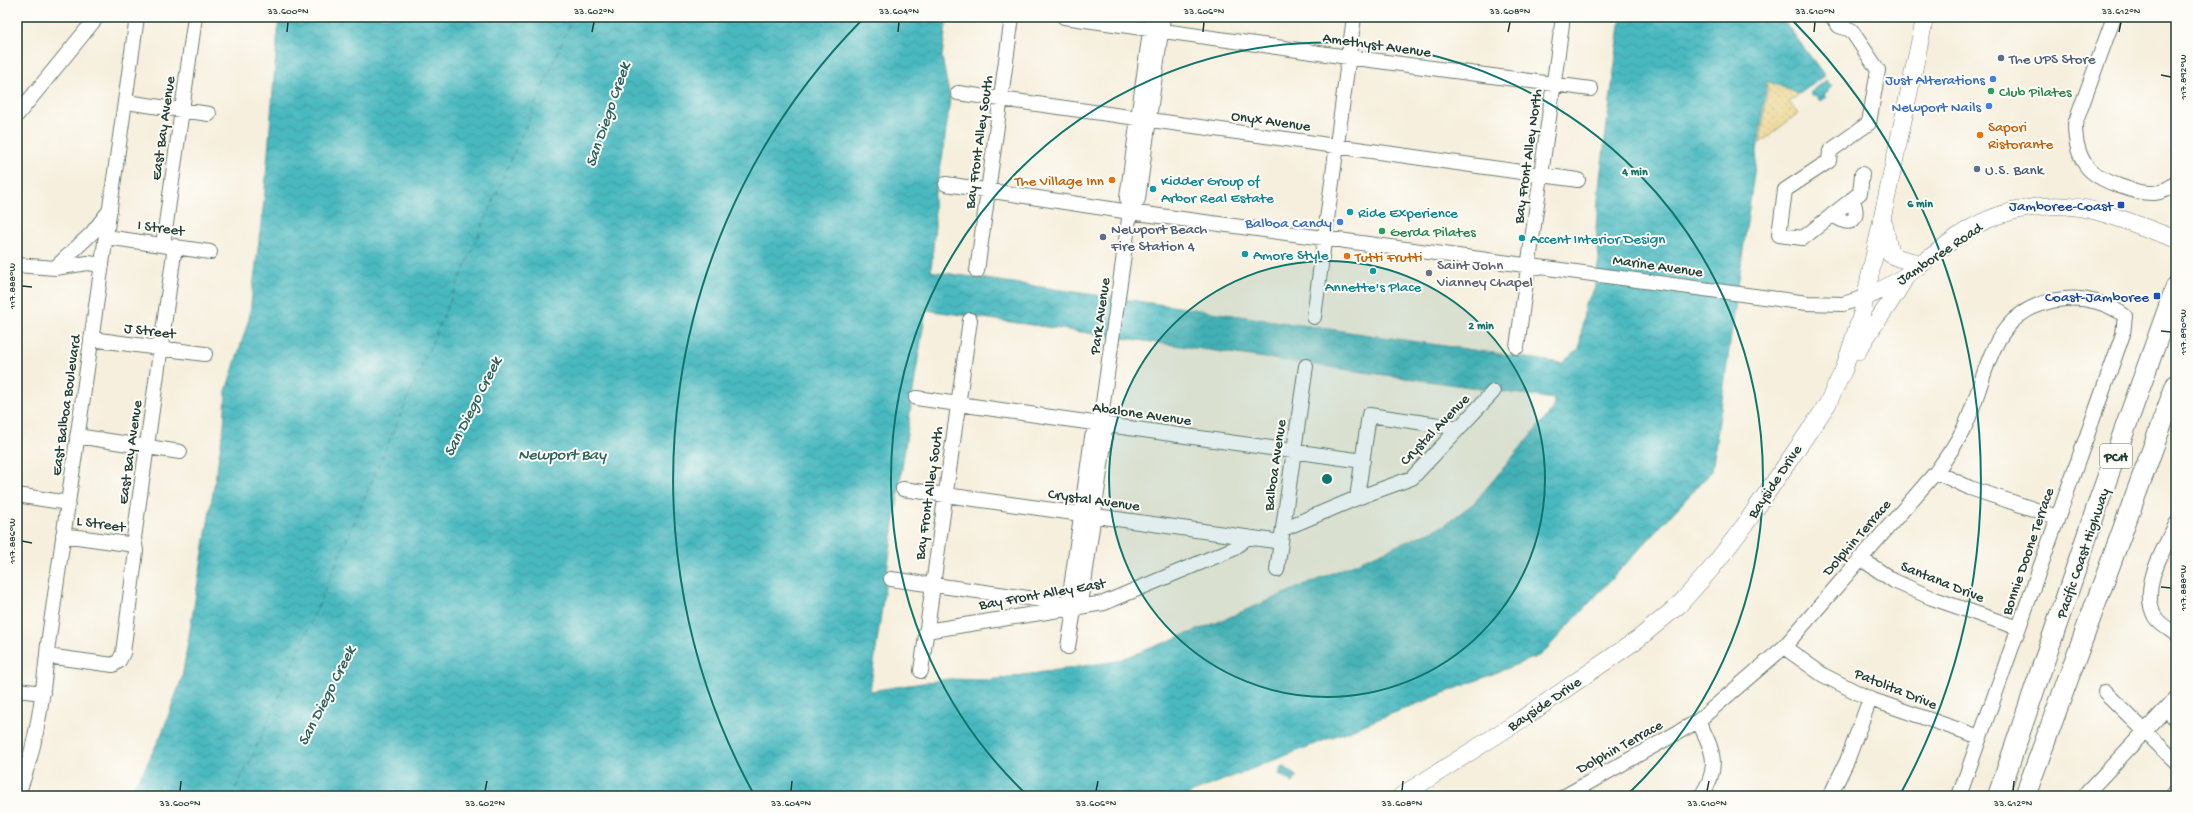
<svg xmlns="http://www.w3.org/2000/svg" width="2193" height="813" viewBox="0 0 2193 813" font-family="'Gochi Hand',sans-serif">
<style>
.sand{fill:url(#sand-dots);stroke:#868c69}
.water{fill:url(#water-waves);stroke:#347b7a;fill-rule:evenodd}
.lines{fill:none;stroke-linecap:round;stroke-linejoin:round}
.ferry{stroke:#2c625e;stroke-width:1;stroke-dasharray:5 4;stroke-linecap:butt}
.minor-casing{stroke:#6a7b6f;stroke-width:16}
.major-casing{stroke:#6a7b6f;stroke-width:18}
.highway-casing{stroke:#6a7b6f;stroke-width:22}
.minor{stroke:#fff;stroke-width:14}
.major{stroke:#fff;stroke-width:17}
.highway{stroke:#fff;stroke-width:20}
.ticks{fill:none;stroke:#1f3d34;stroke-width:1.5}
.ring{fill:none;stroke:#0f766e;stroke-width:2}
.service-dot{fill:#5c6f8a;stroke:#fdfcf7;stroke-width:1.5}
.shop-dot{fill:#3f7fe0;stroke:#fdfcf7;stroke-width:1.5}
.leisure-dot{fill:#2e9e5b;stroke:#fdfcf7;stroke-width:1.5}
.food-dot{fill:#e8710a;stroke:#fdfcf7;stroke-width:1.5}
.culture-dot{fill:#0f9aa8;stroke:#fdfcf7;stroke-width:1.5}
.transit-dot{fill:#1a4fb4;stroke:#fdfcf7;stroke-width:1.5}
.worship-dot{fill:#6b7280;stroke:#fdfcf7;stroke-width:1.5}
.labels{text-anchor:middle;stroke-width:4;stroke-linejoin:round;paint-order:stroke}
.shield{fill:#fdfcf7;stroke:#62766e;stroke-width:1}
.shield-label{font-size:14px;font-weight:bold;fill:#1f3d34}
.street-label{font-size:15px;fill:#1f3d34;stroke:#fdfcf7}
.service-label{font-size:15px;fill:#4e5e75;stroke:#fdfcf7;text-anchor:start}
.shop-label{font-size:15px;fill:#366cbe;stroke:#fdfcf7;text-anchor:end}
.leisure-label{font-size:15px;fill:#27864d;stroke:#fdfcf7;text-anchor:start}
.food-label{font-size:15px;fill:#c56008;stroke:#fdfcf7;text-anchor:start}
.culture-label{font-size:15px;fill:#0d838f;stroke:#fdfcf7;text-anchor:start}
.transit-label{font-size:15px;fill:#164399;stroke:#fdfcf7;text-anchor:end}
.worship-label{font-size:15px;fill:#5b616d;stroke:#fdfcf7;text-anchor:start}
.water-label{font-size:16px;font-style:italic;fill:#2c625e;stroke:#fdfcf7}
.centre{fill:#0f766e;stroke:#fdfcf7;stroke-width:2}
.ring-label{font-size:12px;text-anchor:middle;font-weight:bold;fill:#0f766e;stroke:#fdfcf7;stroke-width:4;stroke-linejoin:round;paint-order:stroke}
.neatline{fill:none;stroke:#1f3d34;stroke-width:1.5}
.ticks-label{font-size:10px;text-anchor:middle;fill:#1f3d34}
</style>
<defs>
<pattern id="sand-dots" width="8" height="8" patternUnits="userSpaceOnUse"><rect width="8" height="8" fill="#eeda9e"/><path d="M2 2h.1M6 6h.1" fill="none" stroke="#ccbc89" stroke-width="1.8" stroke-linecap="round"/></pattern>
<pattern id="water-waves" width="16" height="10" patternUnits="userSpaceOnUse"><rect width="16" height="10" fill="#4ab9c0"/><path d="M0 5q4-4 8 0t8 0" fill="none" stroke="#3d989d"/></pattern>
</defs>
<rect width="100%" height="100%" fill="#fdfcf7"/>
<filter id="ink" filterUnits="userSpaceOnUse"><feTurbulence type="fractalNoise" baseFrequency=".025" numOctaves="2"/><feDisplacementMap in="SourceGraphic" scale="8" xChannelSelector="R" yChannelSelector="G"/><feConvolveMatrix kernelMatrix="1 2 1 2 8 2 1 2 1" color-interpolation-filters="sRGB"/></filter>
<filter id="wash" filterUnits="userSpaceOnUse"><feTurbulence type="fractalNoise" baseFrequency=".012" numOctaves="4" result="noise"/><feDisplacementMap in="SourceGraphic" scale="16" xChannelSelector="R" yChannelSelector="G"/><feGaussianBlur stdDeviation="0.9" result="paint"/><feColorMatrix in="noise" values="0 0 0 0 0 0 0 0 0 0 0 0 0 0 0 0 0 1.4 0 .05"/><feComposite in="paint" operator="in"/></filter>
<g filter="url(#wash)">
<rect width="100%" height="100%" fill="#f6efdd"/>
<path class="sand" d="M1769,81l30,13 -10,8 9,11 -38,30z"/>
<path class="water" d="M279,17h668l-5,40 8,42 -8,61 -8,38 1,28 -4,45 631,92 17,-14 6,-45 9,-14 5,-31 -3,-31 3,-42 22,-169h160l44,59 -26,18 -32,-13 -55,390 -171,184 -353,139v2h-1061l17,-26 18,-37 20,-55 42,-252 2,-35 23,-72 15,-118zM926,310l628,89 -1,10 -79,94 -31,23 -225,96 -101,39 -127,19 -42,-1 -78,12 45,-313z
M1826,80l6,6 -8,9 2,2 -6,4 -4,-6 -3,2 -3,-4z
M1283,766l14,10 -4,7 -14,-9z"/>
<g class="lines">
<path class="ferry" d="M231,796l20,-36 322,-743"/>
</g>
</g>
<g filter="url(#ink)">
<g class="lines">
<g class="minor-casing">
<path id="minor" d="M1064,17l284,40 243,32
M1832,17l7,9 12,4 27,40 -9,53 -39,28 -1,10 -44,29 -6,45 24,3 57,-45 2,-19
M2114,17l-39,107c0,15 3,32 13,44 11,13 49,26 66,25 8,-1 16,-5 22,-10
M958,93l620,87
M126,102l83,12
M17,115l80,-98
M946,184l184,28 677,91 36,1 22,-7
M1130,212l8,-13 25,-182
M1833,214c17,16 29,5 19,-15
M106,237l104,15
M163,245l32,-228
M17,265l38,3 33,-5 14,2
M55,268l37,-35 18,-23
M977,271l35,-254
M1314,317l40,-300
M91,339l114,15
M1517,347l46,-330
M916,398l447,63
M77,436l103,16
M1936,472l34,16 87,29
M903,489l378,53
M17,495l51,8
M1357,498l12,-83 91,13
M2176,524c-12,25 -37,64 -21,93 4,7 15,13 21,17
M1283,529l74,-31 55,-20 81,-86
M63,535l72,10
M1860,558l34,23 38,17 86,30
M1277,570l29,-204
M891,579l180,25
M1075,604l7,-7 23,-160 -5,-13
M926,631l178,-28 129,-54 15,-12
M1068,647l7,-43 -5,-9 22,-158 8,-13 30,-212 -3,-14 25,-181
M1784,647l39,28 47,24 110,38
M47,656l66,9 6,-4 4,-8 13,-102 -2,-13 41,-292
M921,671l49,-351
M17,690l26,3
M2105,692l71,70
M2166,709l10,10
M1698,721c15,28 23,46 3,75
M17,796c20,-49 26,-100 31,-152l89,-627
M1565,796l133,-75 86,-74 152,-175c11,-15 21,-29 29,-46 25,-55 24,-120 100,-127 21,-2 43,4 60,17l-2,18 -164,462
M1830,796l17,-35 23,-62
M2084,796l92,-98
M2172,796l4,-5"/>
</g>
<g class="major-casing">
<path id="major" d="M1884,224l6,30 8,4 24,6
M1865,297c35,-13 62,-38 92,-60 39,-28 94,-39 142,-25 26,7 51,18 77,27
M1858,351c14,-26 34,-48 48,-75
M1401,796l121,-77 116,-80 41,-34 32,-36 33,-43 83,-121 17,-36 18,-56 63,-296"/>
</g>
<g class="highway-casing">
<path id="highway" d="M1998,796l102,-298 76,-211
M2025,796l151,-411"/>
</g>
<use href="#minor" class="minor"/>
<use href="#major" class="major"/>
<use href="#highway" class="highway"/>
</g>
</g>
<path class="ticks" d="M287,32l1,-10M592,32l2,-10M898,32l1,-10M1203,32l1,-10M1508,32l2,-10M1814,32l1,-10M2119,32l2,-10M2161,75l10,2M22,286l10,1M2161,331l10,1M22,541l10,2M2161,587l10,1M180,791l1,-10M485,791l2,-10M791,791l1,-10M1096,791l2,-10M1402,791l1,-10M1707,791l2,-10M2013,791l1,-10"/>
<circle cx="1327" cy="479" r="218" fill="#0f766e" fill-opacity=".12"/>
<g class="ring">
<circle cx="1327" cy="479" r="218"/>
<path d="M1027 795A436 436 0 1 1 1627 795"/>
<path d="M752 791A654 654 0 0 1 861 21M1793 21A654 654 0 0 1 1902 791"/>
</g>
<g class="service-dot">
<circle cx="2001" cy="58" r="4"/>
<circle cx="1977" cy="169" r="4"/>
<circle cx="1103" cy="237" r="4"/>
</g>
<g class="shop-dot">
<circle cx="1993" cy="79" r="4"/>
<circle cx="1989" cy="106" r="4"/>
<circle cx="1340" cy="222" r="4"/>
</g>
<g class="leisure-dot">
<circle cx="1991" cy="91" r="4"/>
<circle cx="1382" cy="231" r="4"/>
</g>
<g class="food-dot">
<circle cx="1980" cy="135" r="4"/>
<circle cx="1112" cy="180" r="4"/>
<circle cx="1347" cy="256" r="4"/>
</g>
<g class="culture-dot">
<circle cx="1153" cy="189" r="4"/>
<circle cx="1350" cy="212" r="4"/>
<circle cx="1522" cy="238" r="4"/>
<circle cx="1245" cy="254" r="4"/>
<circle cx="1373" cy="271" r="4"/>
</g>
<g class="transit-dot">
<rect x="2117" y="201" width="8" height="8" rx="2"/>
<rect x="2153" y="292" width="8" height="8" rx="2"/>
</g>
<circle class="worship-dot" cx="1429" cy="273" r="4"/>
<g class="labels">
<rect class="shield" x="2100" y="444" width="32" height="24" rx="3"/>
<g class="shield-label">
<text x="2116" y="461">PCH</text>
</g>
<g class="street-label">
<text transform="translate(1377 44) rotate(8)" y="5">Amethyst Avenue</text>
<text transform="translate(1271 120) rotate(8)" y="5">Onyx Avenue</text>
<text transform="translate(162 128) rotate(-82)" y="5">East Bay Avenue</text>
<text transform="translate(978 142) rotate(-82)" y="5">Bay Front Alley South</text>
<text transform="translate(1527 156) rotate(-82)" y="5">Bay Front Alley North</text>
<text transform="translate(161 227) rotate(8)" y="5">I Street</text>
<text transform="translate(1939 253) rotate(-34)" y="5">Jamboree Road</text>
<text transform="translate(1658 265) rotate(8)" y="5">Marine Avenue</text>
<text transform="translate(1099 316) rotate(-82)" y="5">Park Avenue</text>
<text transform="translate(150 330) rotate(7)" y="5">J Street</text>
<text transform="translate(65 405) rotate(-82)" y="5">East Balboa Boulevard</text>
<text transform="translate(1142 413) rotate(8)" y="5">Abalone Avenue</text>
<text transform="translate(1434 429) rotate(-46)" y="5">Crystal Avenue</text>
<text transform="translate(129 452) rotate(-82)" y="5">East Bay Avenue</text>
<text transform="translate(1274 465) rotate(-82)" y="5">Balboa Avenue</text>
<text transform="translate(1774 481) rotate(-56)" y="5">Bayside Drive</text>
<text transform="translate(928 493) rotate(-82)" y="5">Bay Front Alley South</text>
<text transform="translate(1094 499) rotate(8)" y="5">Crystal Avenue</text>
<text transform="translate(101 523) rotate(8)" y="5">L Street</text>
<text transform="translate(1856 537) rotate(-49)" y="5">Dolphin Terrace</text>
<text transform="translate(2027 551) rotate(-71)" y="5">Bonnie Doone Terrace</text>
<text transform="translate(2082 553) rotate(-71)" y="5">Pacific Coast Highway</text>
<text transform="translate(1943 581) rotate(22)" y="5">Santana Drive</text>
<text transform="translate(1042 593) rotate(-10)" y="5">Bay Front Alley East</text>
<text transform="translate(1896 688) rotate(22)" y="5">Patolita Drive</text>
<text transform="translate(1544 703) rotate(-34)" y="5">Bayside Drive</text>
<text transform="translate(1619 746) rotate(-29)" y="5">Dolphin Terrace</text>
</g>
<g class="service-label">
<text x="2009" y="63">The UPS Store</text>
<text x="1985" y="174">U.S. Bank</text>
<text x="1111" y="233">Newport Beach<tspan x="1111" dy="17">Fire Station 4</tspan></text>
</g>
<g class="shop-label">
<text x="1985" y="84">Just Alterations</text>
<text x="1981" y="111">Newport Nails</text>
<text x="1332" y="227">Balboa Candy</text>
</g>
<g class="leisure-label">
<text x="1999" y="96">Club Pilates</text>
<text x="1390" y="236">Gerda Pilates</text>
</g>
<g class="food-label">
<text x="1988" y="131">Sapori<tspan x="1988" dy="17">Ristorante</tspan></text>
<text x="1104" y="185" text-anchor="end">The Village Inn</text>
<text x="1355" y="261">Tutti Frutti</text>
</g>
<g class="culture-label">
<text x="1161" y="185">Kidder Group of<tspan x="1161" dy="17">Arbor Real Estate</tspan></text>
<text x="1358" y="217">Ride Experience</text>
<text x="1530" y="243">Accent Interior Design</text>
<text x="1253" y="259">Amore Style</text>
<text x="1373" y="291" text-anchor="middle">Annette's Place</text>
</g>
<g class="transit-label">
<text x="2113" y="210">Jamboree-Coast</text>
<text x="2149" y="301">Coast-Jamboree</text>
</g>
<g class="worship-label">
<text x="1437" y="269">Saint John<tspan x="1437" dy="17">Vianney Chapel</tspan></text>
</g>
<g class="water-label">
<text transform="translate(606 114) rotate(-71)" y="6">San Diego Creek</text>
<text transform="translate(471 406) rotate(-63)" y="6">San Diego Creek</text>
<text x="562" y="459">Newport Bay</text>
<text transform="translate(325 695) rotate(-63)" y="6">San Diego Creek</text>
</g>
</g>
<circle cx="1327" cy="479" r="6" class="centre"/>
<g class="ring-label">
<text x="1635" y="175">4 min</text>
<text x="1920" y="207">6 min</text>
<text x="1481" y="329">2 min</text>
</g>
<rect width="2193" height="813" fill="none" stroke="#fdfcf7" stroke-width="44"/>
<rect x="22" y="22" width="2149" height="769" class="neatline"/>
<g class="ticks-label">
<text x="288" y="14">33.600°N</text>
<text x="594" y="14">33.602°N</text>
<text x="899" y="14">33.604°N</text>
<text x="1204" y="14">33.606°N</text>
<text x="1510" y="14">33.608°N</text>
<text x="1815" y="14">33.610°N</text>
<text x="2121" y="14">33.612°N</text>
<text transform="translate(2182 77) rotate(-90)" y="4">117.892°W</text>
<text transform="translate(11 286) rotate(-90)" y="4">117.888°W</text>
<text transform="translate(2182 332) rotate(-90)" y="4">117.890°W</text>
<text transform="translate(11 541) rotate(-90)" y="4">117.886°W</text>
<text transform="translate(2182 588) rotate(-90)" y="4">117.888°W</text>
<text x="180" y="806">33.600°N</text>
<text x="485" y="806">33.602°N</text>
<text x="791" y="806">33.604°N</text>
<text x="1096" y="806">33.606°N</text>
<text x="1402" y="806">33.608°N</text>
<text x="1707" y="806">33.610°N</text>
<text x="2013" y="806">33.612°N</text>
</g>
</svg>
